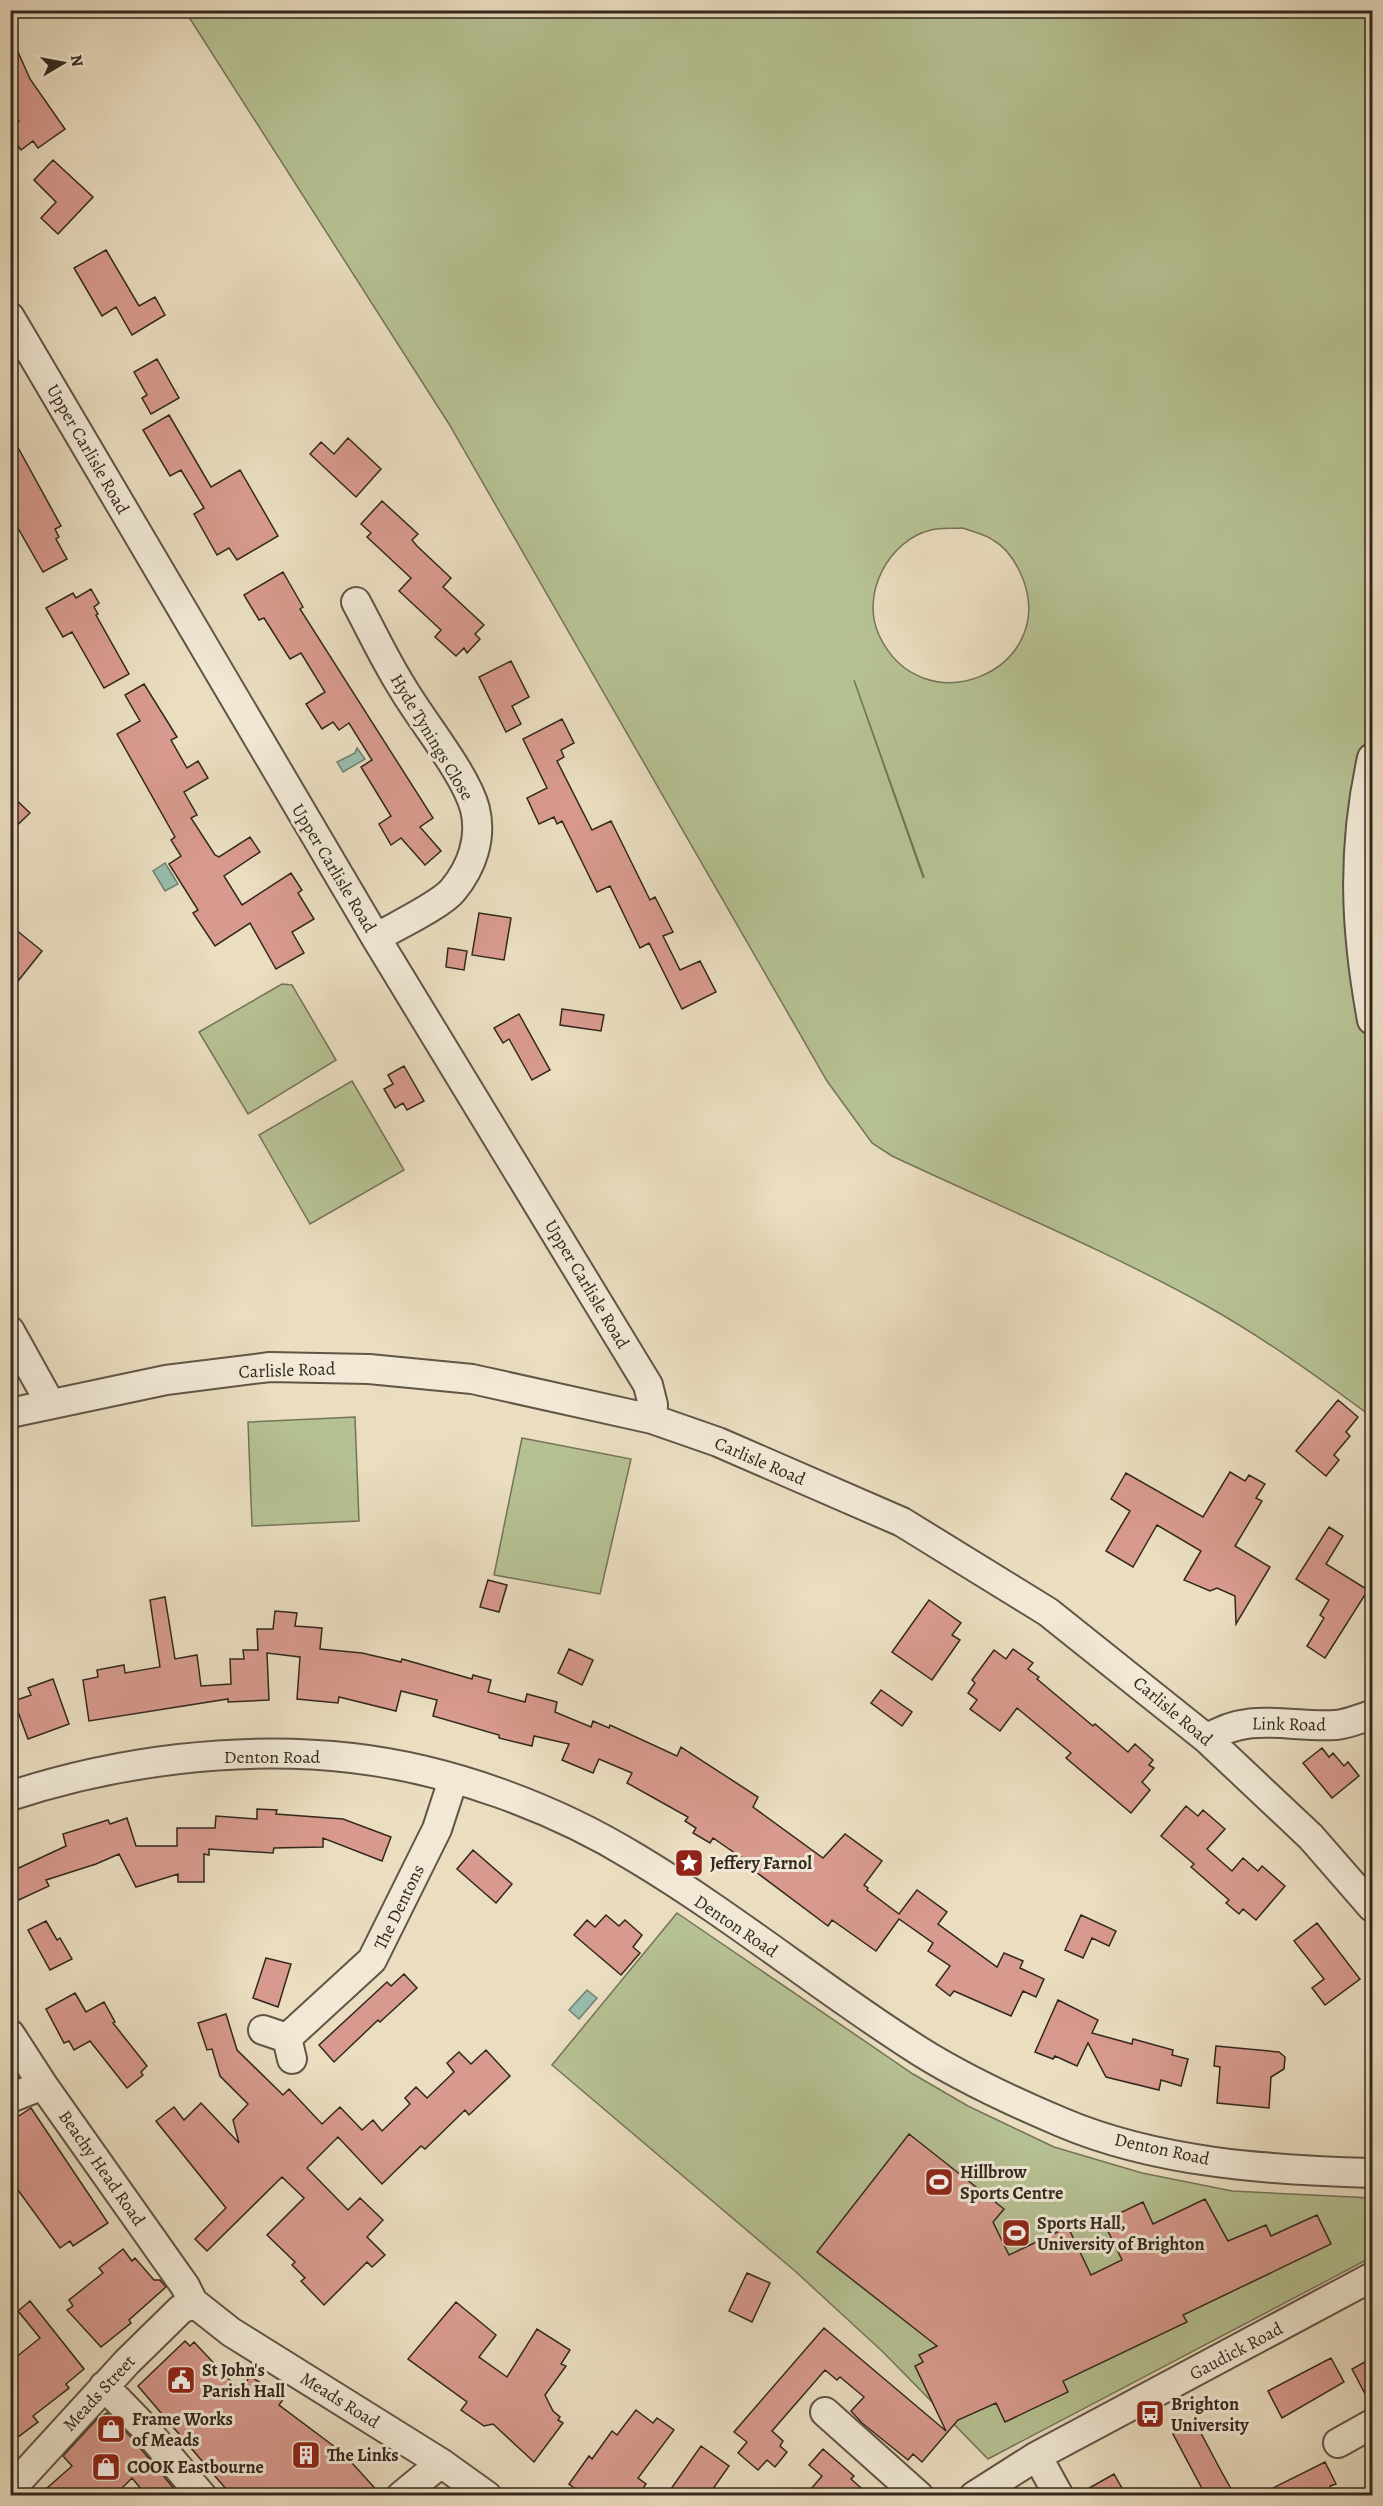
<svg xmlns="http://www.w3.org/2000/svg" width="1383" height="2506" viewBox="0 0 1383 2506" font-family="Alegreya,serif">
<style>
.green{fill:#b6c193;stroke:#747458;stroke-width:1.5;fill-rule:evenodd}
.water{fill:#98bdad;stroke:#6f8174;stroke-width:1.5}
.building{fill:#d89a8e;stroke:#32281e;stroke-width:1.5}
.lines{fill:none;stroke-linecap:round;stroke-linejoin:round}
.minor-casing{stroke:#605546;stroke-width:32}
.minor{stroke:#f1e9d6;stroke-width:28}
.labels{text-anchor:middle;stroke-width:6;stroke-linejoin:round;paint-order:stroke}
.street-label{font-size:18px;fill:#32281e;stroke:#f1e9d6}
.poi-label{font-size:18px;font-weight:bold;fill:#32281e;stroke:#f1e9d6;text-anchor:start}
</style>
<rect width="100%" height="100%" fill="#eaddc0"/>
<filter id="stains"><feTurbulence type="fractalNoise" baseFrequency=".00333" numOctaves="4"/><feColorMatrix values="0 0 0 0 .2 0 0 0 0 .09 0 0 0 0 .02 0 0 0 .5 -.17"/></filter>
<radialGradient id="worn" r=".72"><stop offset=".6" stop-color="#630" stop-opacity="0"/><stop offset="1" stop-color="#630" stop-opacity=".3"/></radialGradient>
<path class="green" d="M185,11h1187v1406c-54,-40 -108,-79 -167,-112 -101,-56 -209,-100 -313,-149l-20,-13 -45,-62 -378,-657zM963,528c10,4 21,6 30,12 14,8 24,24 30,39 35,92 -101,149 -144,56 -19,-41 10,-95 52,-105 10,-3 22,-1 32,-2zM854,680l70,197h-1z
M282,984l10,1 44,75 -88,54 -49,-82z
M352,1081l52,89 -94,54 -51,-89z
M355,1417l4,104 -107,5 -4,-104z
M522,1438l109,21 -31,135 -106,-19z
M677,1913l236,161 55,32 86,41 88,26 90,18 140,7v59l-384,202 -105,-107 -88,-81 -243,-206z"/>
<path class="water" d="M357,748l8,11 -22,13 -6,-10 18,-9z
M165,863l13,21 -13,7 -12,-20z
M587,1990l10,8 -18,21 -10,-9z"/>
<path class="building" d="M10,34l20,45 35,50 -27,19 -5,-7 -12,9 -11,-15v-7l9,-7 -9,-12z
M53,160l40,37 -35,37 -17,-16 15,-16 -22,-22z
M106,250l33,56 16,-9 10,18 -33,20 -16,-28 -14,9 -28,-48z
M157,359l22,39 -28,16 -9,-16 5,-3 -13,-23z
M169,415l42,72 29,-17 38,66 -41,24 -8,-12 -12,7 -23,-41 10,-6 -23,-38 -11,6 -27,-46z
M10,433l51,93 -6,3 4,8 -3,2 11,20 -24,13 -33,-58z
M348,438l33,31 -25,28 -46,-43 11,-12 13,12z
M382,501l36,33 -6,6 5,6 34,32 -8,9 41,38 -9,9 5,5 -13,14 -3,-5 -8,8 -21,-19 6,-7 -42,-39 12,-13 -44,-41 4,-4 -10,-9z
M283,572l20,35 -3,2 133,209 -13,9 21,24 -16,14 -24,-27 -10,7 -12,-21 12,-8 -30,-49 11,-7 -23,-37 -10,7 -6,-8 -11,7 -16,-25 19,-12 -24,-39 -11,6 -26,-41 -5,2 -15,-25z
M91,589l8,14 -5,4 4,7 -2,1 33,59 -25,14 -32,-56 -9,5 -17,-29 27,-15 3,5z
M511,661l18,36 -17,9 9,18 -15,8 -27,-55z
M144,684l33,53 -6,3 16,28 11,-7 10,17 -24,14 13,23 -6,3 24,37 4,2 31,-20 10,15 -36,24 18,29 49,-32 11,17 -4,3 16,26 -22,13 12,21 -28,16 -26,-46 -35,23 -22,-33 5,-3 -29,-46 12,-8 -10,-16 4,-3 -58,-103 23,-13 -15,-26z
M562,719l12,24 -13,7 3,7 -7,4 35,69 19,-9 39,79 5,-3 18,35 -10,4 17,34 20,-9 16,31 -34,17 -33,-66 -9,5 -30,-62 -13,6 -35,-71 -5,3 -3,-7 -15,7 -12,-26 20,-10 -24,-49z
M10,794l20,19 -20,19z
M479,913l32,5 -7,42 -32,-5z
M10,925l32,26 -32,40z
M448,948l19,3 -3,19 -18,-3z
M562,1009l42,6 -3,16 -41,-6z
M519,1014l31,56 -18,10 -23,-41 -6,4 -9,-15z
M404,1066l20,35 -17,9 -4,-7 -8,5 -11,-19 9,-5 -5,-9z
M1338,1400l20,17 -12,15 4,4 -16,19 5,5 -13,16 -30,-25z
M1230,1472l15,9 4,-6 16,9 -9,14 6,3 -27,45 35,21 -34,57 -1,-28 -18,-8 -7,3 -26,-11 17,-29 -44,-26 -24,42 -27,-16 24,-40 -19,-12 15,-26 77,44z
M1329,1527l14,9 -17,28 42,26 -43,68 -18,-12 17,-28 -4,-3 9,-15 -33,-21z
M488,1580l19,5 -8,27 -19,-5z
M165,1597l10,62 22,-4 4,31 30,-2 -1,-25h14l-1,-9h15l-1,-21h16l2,-18 22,2 -2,13 27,2 -2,21 42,4 39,9 1,-3 70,20 1,-4 18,5 -3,12 37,10 2,-8 30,8 -2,10 36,15 2,-6 16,7 1,-3 67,31 4,-9 77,50 -5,10 70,51 22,-24 37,27 -18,24 4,3 -1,2 32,24 18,-24 30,22 -9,12 59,43 7,-14 19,8 -3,7 24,11 -8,18 -13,-6 -12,25 -57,-25 -4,5 -14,-11 14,-19 -22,-15 5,-8 -34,-24 -23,32 -44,-31 -4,6 -72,-54 2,-3 -45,-31 -3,5 -17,-10 3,-5 -11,-7 3,-4 -61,-34 5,-10 -33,-14 -6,14 -31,-13 7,-16 -35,-8 -2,10 -33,-8v-3l-66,-19 4,-16 -36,-9 -5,20 -57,-14 -1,6 -41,-4 3,-42 -33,-4 2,47 -41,2v-3l-139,22 -6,-41 15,-3 -1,-7 27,-5 1,8 35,-6 -10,-67z
M929,1600l32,23 -9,12 8,5 -28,40 -40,-28z
M569,1649l24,11 -11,25 -24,-12z
M1013,1649l20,14 -5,6 11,8 -2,2 56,47 2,-2 33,28 7,-8 18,16 -4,5 5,3 -12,14 8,8 -19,23 -65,-55 5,-5 -54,-45 -17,23 -30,-22 7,-9 -9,-7 7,-10 -3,-3 22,-30 12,9z
M53,1679l16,45 -41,15 -14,-38 17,-6 -3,-7z
M881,1690l31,22 -10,14 -31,-23z
M1322,1748l7,9 4,-4 11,13 4,-4 11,14 -27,22 -29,-35z
M1186,1806l12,10 5,-6 22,19 -18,20 25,22 11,-13 15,13 4,-5 23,20 -29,34 -13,-11 -4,5 -13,-11 3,-3 -38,-33 3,-3 -33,-28z
M257,1809l20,1 -1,4 67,5 48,18 -9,24 -59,-23v9l-49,1 -1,5 -64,-4v6l-5,-1v28h-26v-8l-42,13 -17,-33 -23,10 -50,16 3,6 -39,18v-32l56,-26 -3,-12 45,-14 2,4 17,-6 9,28h41v-18h38l1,-12 41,3z
M473,1850l39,34 -16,19 -39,-34z
M606,1915l13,11 6,-6 17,15 -9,12 7,6 -19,22 -47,-40 13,-15 8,7z
M1081,1915l35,16 -7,15 -17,-8 -9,20 -18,-8z
M46,1921l11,19 3,-2 12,21 -22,11 -22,-40z
M1317,1923l43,56 -35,26 -13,-17 12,-9 -30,-38z
M266,1958l25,6 -13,43 -25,-9z
M404,1974l13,14 -37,34 -2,-2 -44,42 -15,-17 68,-63 4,4z
M75,1993l11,19 18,-10 11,20 -2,1 34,43 -6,6 2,3 -16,13 -37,-47 -16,9 -5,-9 -5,2 -18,-34z
M1058,2000l40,20 -6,13 40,11 1,-5 40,11 -1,5 16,4 -7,27 -20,-6 -2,10 -53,-13 -18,-34 -11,23 -22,-10 -2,3 -18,-7z
M226,2014l11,36 46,45 6,-6 33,35 18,-17 22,23 11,-10 9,11 28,-27 -5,-6 11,-11 11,11 27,-26 -7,-9 12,-11 12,12 15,-14 24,26 -41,39 -4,-5 -40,39 -4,-3 -39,38 -44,-47 -31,31 41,42 12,-12 23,22 -16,17 18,18 -13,12 -5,-5 -43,43 -23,-24 4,-3 -13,-13 3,-3 -28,-27 37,-37 -22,-21 -75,74 -12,-12 31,-31 -70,-87 18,-14 10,13 17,-17 38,40 -6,-23 15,-16 -28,-28 -8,-27 -5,1 -9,-27z
M1216,2046l63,6 6,5 -1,12 -13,8 -2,31 -52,-5 3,-36 -6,-1z
M31,2108l77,115 -35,23 -3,-5 -10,7 -50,-69v-57z
M909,2134l95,75 -11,13 16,33 59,-28 23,48 31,-15 -19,-39 40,-19 10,22 52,-25 23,42 38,-16 5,11 46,-21 14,29 -148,71 4,7 -124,59 5,11 -63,30 -9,-19 -38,17 -36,42 -9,-8 -5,6 -46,-37 -11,-12 13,-14 -24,-20 -3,3 -12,-10 -53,61 11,10 -3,5 7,6 -12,15 -8,-7 -9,10 -20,-17 9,-11 -13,-10 90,-104 122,103 -31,-65 8,-4 -4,-7 18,-9 -120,-94z
M123,2249l9,12 3,-3 19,22h6l6,7 -37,33 2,3 -30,24 -34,-37 6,-4 -4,-6 34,-27 -4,-5z
M747,2273l23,10 -18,39 -23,-11z
M30,2301l54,68 -18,15 3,4 -36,28 5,6 -28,21v-81l30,-24 -22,-27z
M456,2302l40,33 -17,22 28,20 30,-48 33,21 -9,14 5,2 -21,29 8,16 7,6 -2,3 5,3 -29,39 -41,-38 -9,2 -23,-16 6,-8 -59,-43z
M185,2341l5,5 4,-4 46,49 10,-15 34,22 -5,7 64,48 39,43h-150l-94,-110z
M1331,2358l13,24 -62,36 -14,-27z
M1372,2358v49l-20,-38z
M636,2410l17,13 4,-5 17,12 -36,48 8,6 -8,12h-53l-16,-12 20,-28 3,3 20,-28 5,4z
M107,2413l25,25 48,58h-33l-15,-18 -18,18h-76l34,-30 -9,-10 34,-37z
M1195,2422l25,47 15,27h-29l-33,-62z
M701,2446l28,20 -21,30h-42z
M823,2449l31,27 -3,3 19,17h-65l17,-20 -13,-11z
M1325,2462l11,22 -6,2 5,10h-78z
M1114,2474l9,16 -9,6h-39z"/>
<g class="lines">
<g class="minor-casing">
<path id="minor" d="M10,317l366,621 272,447 5,20 -1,14
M356,602c15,28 29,58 46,85 19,33 64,87 73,122 7,29 -3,58 -22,81 -12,15 -59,37 -77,48
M1372,758c-20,91 -17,170 0,262
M10,1331l40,72
M10,1413l156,-33 104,-13 99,2 103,10 180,40 66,23 184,80 146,90 159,127 104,98 61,70
M1207,1739c43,-28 82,-11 129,-14 12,-1 25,-7 36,-10
M10,1796c107,-35 230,-51 342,-38 97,11 201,49 284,100 95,57 181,127 274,187 47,31 99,55 151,77 96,41 208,48 311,51
M263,2030l24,8 5,21
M10,2034l33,51 142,201 8,16 38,30 210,131 46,33
M287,2038l85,-78 65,-131 16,-49
M10,2098l33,-13
M104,2386l40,41 58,69
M825,2412l94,84
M1338,2443l34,-19
M1037,2456l22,40
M10,2490l117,-128 53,-52 13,-8
M401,2496l40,-33
M974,2496l63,-40 335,-179"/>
</g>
<use href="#minor" class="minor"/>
</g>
<defs>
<g id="sight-square" transform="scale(1.5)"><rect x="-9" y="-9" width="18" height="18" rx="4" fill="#8f2418" stroke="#f1e9d6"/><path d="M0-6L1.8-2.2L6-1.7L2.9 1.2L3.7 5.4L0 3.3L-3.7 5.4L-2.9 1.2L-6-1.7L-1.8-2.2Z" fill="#fff"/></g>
<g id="stadium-square" transform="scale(1.5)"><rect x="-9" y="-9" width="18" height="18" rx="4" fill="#8f2418" stroke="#f1e9d6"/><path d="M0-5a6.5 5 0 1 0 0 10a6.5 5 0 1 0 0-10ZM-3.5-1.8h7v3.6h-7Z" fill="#fff"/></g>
<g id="civic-square" transform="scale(1.5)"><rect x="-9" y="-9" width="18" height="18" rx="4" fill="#8f2418" stroke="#f1e9d6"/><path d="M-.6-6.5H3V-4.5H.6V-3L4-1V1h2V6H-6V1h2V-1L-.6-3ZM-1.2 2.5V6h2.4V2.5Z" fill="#fff"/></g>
<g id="bus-square" transform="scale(1.5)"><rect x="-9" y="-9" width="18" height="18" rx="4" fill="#8f2418" stroke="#f1e9d6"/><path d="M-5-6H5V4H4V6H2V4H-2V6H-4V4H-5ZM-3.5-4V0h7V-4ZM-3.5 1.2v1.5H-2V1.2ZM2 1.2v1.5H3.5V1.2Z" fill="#fff"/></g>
<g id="shop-square" transform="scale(1.5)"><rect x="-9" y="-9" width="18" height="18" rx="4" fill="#8f2418" stroke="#f1e9d6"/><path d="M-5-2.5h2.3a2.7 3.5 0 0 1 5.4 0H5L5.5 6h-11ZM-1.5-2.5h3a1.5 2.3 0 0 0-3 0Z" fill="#fff"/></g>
<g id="building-square" transform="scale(1.5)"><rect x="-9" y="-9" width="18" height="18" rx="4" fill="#8f2418" stroke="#f1e9d6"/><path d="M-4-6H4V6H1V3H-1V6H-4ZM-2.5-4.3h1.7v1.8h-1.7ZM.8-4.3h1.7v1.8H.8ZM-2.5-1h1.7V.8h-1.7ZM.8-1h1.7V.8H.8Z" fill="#fff"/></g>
</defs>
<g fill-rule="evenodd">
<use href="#sight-square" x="689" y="1863"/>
<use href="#stadium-square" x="939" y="2182"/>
<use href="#stadium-square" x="1016" y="2233"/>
<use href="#civic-square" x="181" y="2380"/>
<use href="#bus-square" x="1150" y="2414"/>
<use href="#shop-square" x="111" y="2429"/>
<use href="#building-square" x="306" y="2455"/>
<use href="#shop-square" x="106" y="2467"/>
</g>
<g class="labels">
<g class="street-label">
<text transform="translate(88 449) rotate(60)" y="6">Upper Carlisle Road</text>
<text transform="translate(432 737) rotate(59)" y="6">Hyde Tynings Close</text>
<text transform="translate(334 868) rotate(59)" y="6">Upper Carlisle Road</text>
<text transform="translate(587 1284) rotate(59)" y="6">Upper Carlisle Road</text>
<text transform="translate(287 1370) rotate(-2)" y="6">Carlisle Road</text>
<text transform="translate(760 1461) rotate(23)" y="6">Carlisle Road</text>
<text transform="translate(1173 1711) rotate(40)" y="6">Carlisle Road</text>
<text transform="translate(1289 1724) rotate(1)" y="6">Link Road</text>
<text x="272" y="1763">Denton Road</text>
<text transform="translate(399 1907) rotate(-64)" y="6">The Dentons</text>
<text transform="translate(736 1926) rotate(34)" y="6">Denton Road</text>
<text transform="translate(1162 2149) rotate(12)" y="6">Denton Road</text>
<text transform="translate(102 2168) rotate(55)" y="6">Beachy Head Road</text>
<text transform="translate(1236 2351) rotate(-28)" y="6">Gaudick Road</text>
<text transform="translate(99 2393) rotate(-47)" y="6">Meads Street</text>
<text transform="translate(340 2400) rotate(32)" y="6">Meads Road</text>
</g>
<g class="poi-label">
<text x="710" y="1869">Jeffery Farnol</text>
<text x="960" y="2178">Hillbrow<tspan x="960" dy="21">Sports Centre</tspan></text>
<text x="1037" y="2229">Sports Hall,<tspan x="1037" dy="21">University of Brighton</tspan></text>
<text x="202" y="2376">St John's<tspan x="202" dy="21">Parish Hall</tspan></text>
<text x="1171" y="2410">Brighton<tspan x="1171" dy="21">University</tspan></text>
<text x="132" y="2425">Frame Works<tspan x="132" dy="21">of Meads</tspan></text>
<text x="327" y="2461">The Links</text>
<text x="127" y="2473">COOK Eastbourne</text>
</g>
</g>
<rect width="1383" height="2506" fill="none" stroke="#eaddc0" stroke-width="36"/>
<rect x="12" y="12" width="1359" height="2482" fill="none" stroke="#32281e" stroke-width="3"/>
<rect x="18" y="18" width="1347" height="2470" fill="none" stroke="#32281e" stroke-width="1.5"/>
<g transform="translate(63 63) rotate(80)" stroke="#f1e9d6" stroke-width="4.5" paint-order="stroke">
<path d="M0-4.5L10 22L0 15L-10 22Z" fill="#32281e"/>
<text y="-9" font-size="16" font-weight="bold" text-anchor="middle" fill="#32281e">N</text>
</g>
<rect width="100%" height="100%" filter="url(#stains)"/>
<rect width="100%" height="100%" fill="url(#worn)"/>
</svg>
